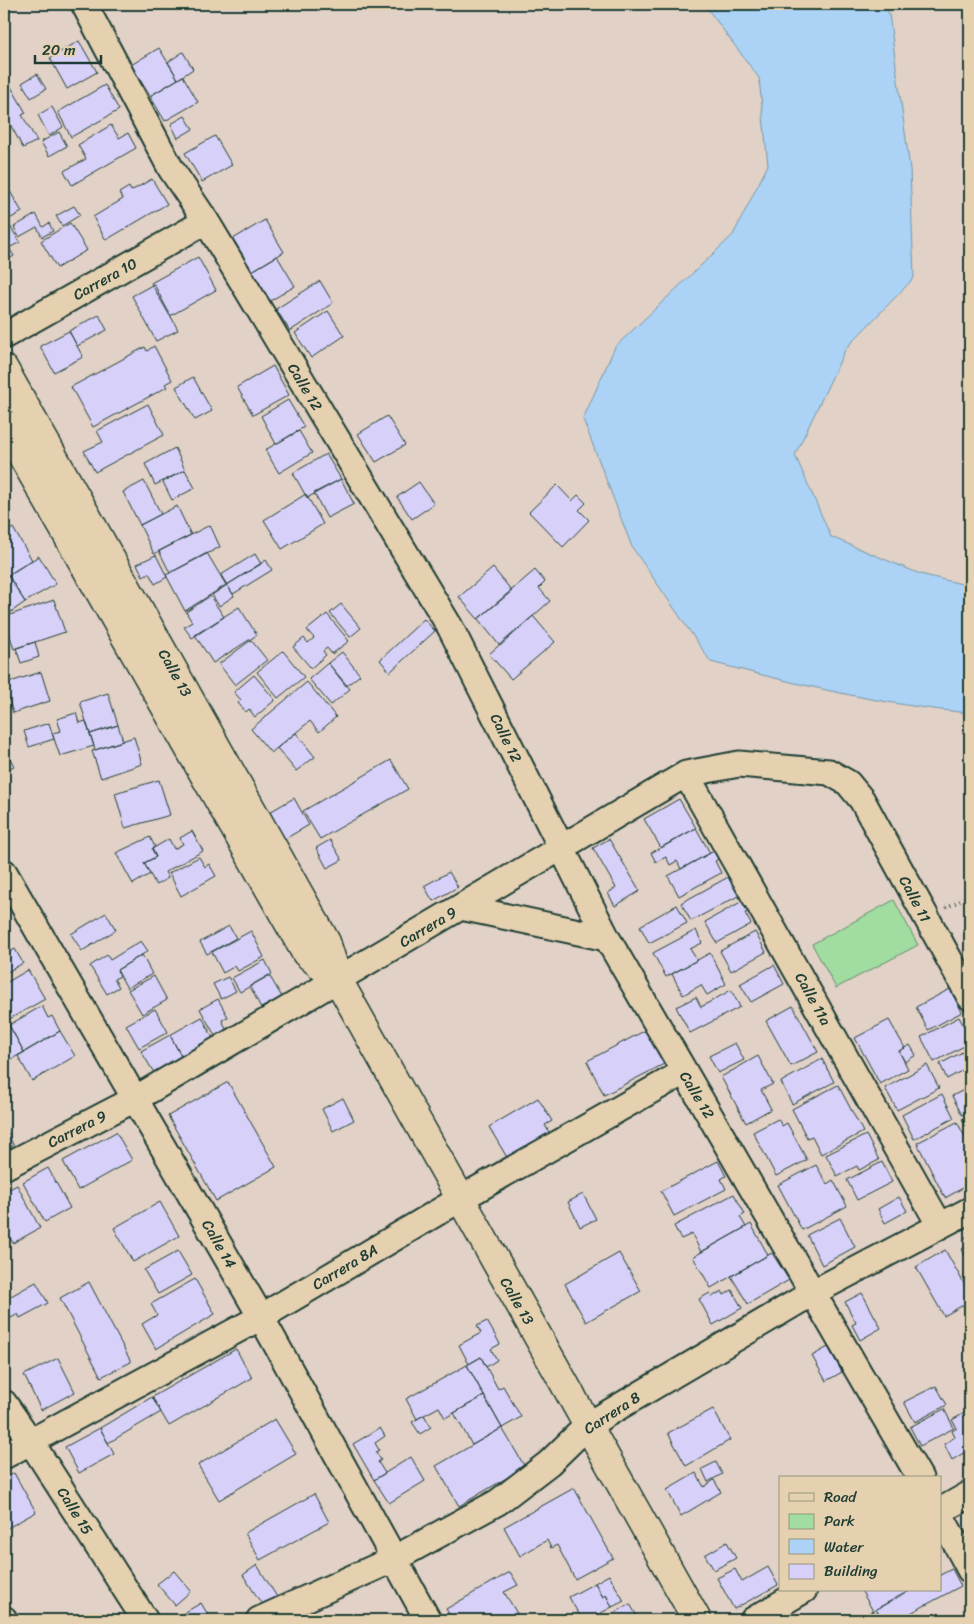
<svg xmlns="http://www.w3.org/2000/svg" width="974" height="1624" viewBox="0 0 974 1624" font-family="Sriracha,sans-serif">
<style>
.green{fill:#a1dca1;stroke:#608c6a}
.water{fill:#acd3f6;stroke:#7497a8}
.building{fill:#d7d0f9;stroke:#1f3d34}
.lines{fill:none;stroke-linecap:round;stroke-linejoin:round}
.minor-casing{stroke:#1f3d34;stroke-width:29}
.trunk-casing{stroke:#1f3d34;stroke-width:31}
.path{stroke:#1f3d34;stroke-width:3;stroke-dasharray:1 4;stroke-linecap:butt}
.minor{stroke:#e5d1b0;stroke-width:25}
.trunk{stroke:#e5d1b0;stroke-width:28}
.labels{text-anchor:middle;stroke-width:4;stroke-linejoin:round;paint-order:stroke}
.street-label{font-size:15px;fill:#1f3d34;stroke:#e5d1b0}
</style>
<rect width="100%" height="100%" fill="#e1d1c6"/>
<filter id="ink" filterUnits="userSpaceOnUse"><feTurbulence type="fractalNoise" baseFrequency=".02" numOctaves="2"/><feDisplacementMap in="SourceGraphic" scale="10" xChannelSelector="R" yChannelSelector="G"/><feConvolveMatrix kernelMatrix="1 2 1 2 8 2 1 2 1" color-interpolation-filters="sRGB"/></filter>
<g filter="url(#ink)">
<path class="green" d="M894,900l24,45 -82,43 -24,-44z"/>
<path class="water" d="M704,4h179l6,10 21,155 4,109 -68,70 -51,107 36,82 89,37 50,12v127c-88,-8 -174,-29 -259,-51l-79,-115 -49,-128 32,-72 118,-112 35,-70 -9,-87z"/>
<path class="building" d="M79,41l18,31 -30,17 -17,-31z
M159,48l19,31 -28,17 -19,-31z
M183,52l10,17 -15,10 -10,-17z
M37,74l9,15 -15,9 -9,-15z
M183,76l15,26 -33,19 -15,-25z
M10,85l16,28 -4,2 15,26 -14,7 -14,-26 -5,2v-36z
M105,85l14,25 -48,27 -13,-25z
M52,107l11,20 -14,9 -11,-21z
M185,116l8,13 -15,9 -7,-14z
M111,125l8,13 9,-5 8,15 -64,37 -8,-14 22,-12 -8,-14z
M59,132l8,14 -18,10 -8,-14z
M215,136l17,29 -30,17 -17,-29z
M152,179l15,25 -61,36 -13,-23 30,-18 -4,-6 10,-6 2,4z
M4,181l18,31 -18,10z
M74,206l6,9 -18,11 -6,-10z
M36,214l7,13 6,-4 4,8 -11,6 -5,-10 -18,10 -5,-10z
M265,220l19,32 -32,19 -19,-32z
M8,223l12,19 -11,6 5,8 -10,6v-36z
M70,223l17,27 -30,18 -16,-27z
M277,256l18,30 -25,15 -18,-30z
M198,257l18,33 -46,26 -19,-33z
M320,281l13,22 -43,28 -14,-22z
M154,284l24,46 -22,11 -24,-45z
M328,311l16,25 -33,22 -16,-25z
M99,315l8,15 -30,16 -8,-15z
M69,331l14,26 -29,15 -14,-26z
M154,346l18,34 -7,4 2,3 -74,40 -22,-40 74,-40 2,4z
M273,366l16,29 -36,20 -16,-28z
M193,377l19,34 -17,9 -19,-33z
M288,400l16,27 -28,17 -15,-28z
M148,404l16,31 -69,37 -11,-21 19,-9 -6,-11z
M387,416l18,29 -29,17 -18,-28z
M299,431l13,22 -33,20 -14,-23z
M175,448l10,22 -30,15 -10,-21z
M326,454l15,25 -34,19 -14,-25z
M185,470l10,18 -23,12 -9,-18z
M341,479l13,25 -27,14 -13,-25z
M144,481l17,33 -21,11 -17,-33z
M419,482l15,22 -22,15 -15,-22z
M557,485l15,16 6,-6 8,8 -7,7 10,10 -26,27 -34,-35z
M306,494l17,30 -41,25 -18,-29z
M177,506l14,29 -37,19 -14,-29z
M210,525l10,22 -50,26 -11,-22z
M13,528l19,32 -28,18v-44z
M207,553l19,32 -41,26 -19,-36z
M255,554l6,10 -34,21 -6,-10z
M156,555l11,22 -12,7 -6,-11 -6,3 -6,-12z
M39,556l17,28 -31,18 -17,-27z
M266,560l6,10 -39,24 -6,-9z
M493,568l19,23 -34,28 -19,-22z
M535,570l10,12 -6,6 11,13 -50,45 -22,-27z
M8,575l17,27 -14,10 -7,-13v-21z
M227,585l7,11 -15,10 -7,-11z
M210,596l14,21 -32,21 -8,-11 8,-5 -6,-10z
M54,600l11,32 -51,17 -10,-32z
M341,604l20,24 -11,9 -20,-24z
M239,607l18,28 -44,28 -18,-28z
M327,614l22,27 -17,13 -5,-6 -4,3 3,4 -15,13 -18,-21 11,-9 4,5 6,-5 -7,-8z
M533,616l22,26 -44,37 -22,-25z
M424,619l11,12 -45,41 -10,-12z
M251,640l16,20 -32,25 -16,-21z
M35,642l4,15 -18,6 -5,-15z
M283,651l21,26 -26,21 -21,-26z
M342,652l18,23 -14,11 -18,-23z
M328,663l22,26 -19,16 -22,-26z
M41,672l9,29 -37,12 -9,-29z
M254,675l21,25 -20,17 -6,-8 -3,3 -8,-9 3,-3 -7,-8z
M307,682l29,35 -17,15 -9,-11 -39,32 -20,-24z
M108,693l10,32 -28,9 -10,-32z
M76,713l3,10 7,-2 8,25 -34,10 -8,-23 9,-2 -4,-12z
M49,723l5,16 -25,8 -5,-16z
M118,725l5,16 -28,9 -5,-16z
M296,733l19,24 -19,14 -19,-23z
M134,737l8,27 -41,14 -9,-27z
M4,747l10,19 -10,5z
M391,760l17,29 -88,50 -17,-28z
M159,780l11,35 -45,13 -10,-35z
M294,798l15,27 -26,15 -15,-27z
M679,799l17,29 -35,20 -17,-29z
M696,828l14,25 -29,16 -4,-8 -7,4 -4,-8 -10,5 -5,-9z
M192,831l11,20 -38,21 3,6 -12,7 -12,-22 12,-6 -4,-8 17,-10 5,10 9,-5 -3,-6z
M150,837l5,10 -3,2 4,8 -12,6 6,11 -17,10 -17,-31z
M609,839l31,52 -25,15 -7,-13 8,-5 -23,-40z
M330,840l12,20 -15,8 -11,-20z
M716,850l4,8 -5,3 6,12 -42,23 -11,-20z
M199,857l6,10 4,-3 7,12 -35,20 -12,-23z
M449,872l9,15 -25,14 -9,-15z
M732,875l10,19 -51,27 -10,-18z
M746,899l6,11 -7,3 6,11 -34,19 -12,-21z
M677,905l10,18 -38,20 -9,-17z
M106,913l10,17 -34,21 -11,-17z
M229,926l7,12 -29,16 -7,-12z
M696,930l6,13 -12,6 7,11 -31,17 -13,-24z
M251,931l13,26 -26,14 -3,-5 -12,7 -11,-21z
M755,932l11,20 -35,19 -11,-20z
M141,941l7,10 -31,19 3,6 -6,3 5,8 -12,7 -17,-28 17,-11 3,5z
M15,949l8,14 -19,11v-23l1,3z
M710,953l16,31 -19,11 -6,-10 -18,10 -11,-21z
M142,955l10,19 -25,14 -10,-18z
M265,960l7,14 -32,18 -8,-14z
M774,965l10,19 -33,18 -11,-18z
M28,970l17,29 -41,23v-38z
M269,975l13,22 -21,11 -11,-22z
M154,976l13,24 -25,14 -14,-24z
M228,977l8,14 -15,8 -8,-15z
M950,989l12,23 -34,18 -12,-23z
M731,990l9,17 -50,26 -14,-26 20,-10 5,10z
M218,999l10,18 -6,3 5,11 -11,6 -16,-28z
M42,1006l6,12 4,-2 8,15 -36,21 -15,-27z
M793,1006l25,46 -27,14 -25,-45z
M155,1009l13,23 -29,16 -13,-23z
M202,1017l12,23 -28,16 -1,-2 -4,2 -11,-21z
M959,1017l11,21v5l-36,19 -13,-25z
M889,1020l16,28 -6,3 9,18 -28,15 -25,-46z
M9,1025l15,27 -14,8 -6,-11v-21z
M648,1029l18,34 -62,32 -17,-34z
M60,1031l15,25 -43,25 -14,-25z
M170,1035l11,21 4,-2 2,4 -31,18 -15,-25z
M735,1043l9,17 -26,13 -9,-17z
M910,1045l6,10 -11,7 -6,-11z
M970,1048v18l-23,13 -7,-15z
M758,1056l15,28 -12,6 10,19 -25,14 -25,-46z
M822,1059l12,23 -42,22 -11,-22z
M927,1065l12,23 -42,22 -12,-22z
M228,1082l48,85 -60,34 -48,-85z
M838,1085l25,47 -42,22 -9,-18 -5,2 -15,-29z
M970,1087v23l-8,5 -10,-19z
M942,1094l12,24 -40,21 -12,-24z
M343,1098l11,22 -21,11 -11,-22z
M538,1098l14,23 -7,4 5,9 -42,25 -19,-32z
M970,1115v20l-8,-16z
M778,1119l4,7 5,-3 20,37 -31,16 -23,-44z
M957,1122l13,24 -4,5 4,8v25l-25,14 -28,-55z
M4,1123l9,22 -9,4z
M116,1132l16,28 -54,30 -15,-29z
M866,1135l13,25 -20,10 -2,-4 -20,10 -11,-21z
M718,1161l8,15 -5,3 5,10 -52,27 -13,-25z
M882,1162l10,20 -35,18 -10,-20z
M816,1165l11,19 6,-4 14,26 -45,24 -24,-45z
M48,1168l22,40 -25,14 -22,-40z
M17,1185l23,43 -27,15 -9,-16v-35z
M583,1194l13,25 -16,8 -12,-25z
M734,1194l11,20 -5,3 6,10 -45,25 -9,-18 -11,5 -7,-13z
M899,1197l8,14 -22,12 -7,-14z
M160,1202l19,34 -46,26 -19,-34z
M840,1218l15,29 -33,18 -15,-30z
M751,1224l17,31 -57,33 -18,-31z
M970,1234v31l-8,-16 8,-4 -5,-8z
M945,1250l25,44v7l-26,15 -28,-49z
M178,1251l14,24 -34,19 -14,-24z
M619,1253l22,38 -55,31 -21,-38z
M772,1253l17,27 -41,24 -17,-28z
M195,1279l20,35 -59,35 -14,-25 15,-9 -6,-11z
M36,1282l12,21 -28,15 -2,-4 -14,8v-22z
M89,1282l42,80 -30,15 -41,-79z
M732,1290l10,18 -29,17 -14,-26 11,-6 2,4 10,-6 2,4z
M862,1293l19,35 -21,12 -8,-15 4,-2 -11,-21z
M487,1321l13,23 -9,5 6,11 -11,7 -5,-10 -12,7 -10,-19 22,-12 -4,-7z
M828,1347l14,25 -16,9 -14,-25z
M236,1349l16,29 -83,48 -17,-29z
M481,1357l17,32 5,-3 18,31 -19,11 -35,-63z
M58,1358l17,34 -34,18 -17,-35z
M467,1365l17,31 -39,22 -6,-11 -22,12 -11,-20z
M936,1386l11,19 -32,17 -11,-20z
M484,1396l18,32 -30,17 -18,-32z
M152,1397l9,15 -53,31 -8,-15z
M713,1409l17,31 -44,26 -18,-33z
M944,1409l10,19 -34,18 -10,-19z
M970,1410v39l-18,11 -8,-16 11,-7 -3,-6 5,-3 -5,-8z
M424,1415l7,12 -11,7 -8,-12z
M275,1419l21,35 -77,46 -21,-35z
M100,1428l14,26 -35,19 -14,-26z
M380,1428l5,8 -10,7 4,7 -3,2 5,8 -3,2 7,11 -11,7 -21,-36z
M502,1428l23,39 -66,39 -23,-40z
M411,1457l14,24 -36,22 -15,-23z
M716,1462l6,12 -14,8 -6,-13z
M14,1473l22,39 -32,18v-51z
M696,1473l8,14 10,-7 7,12 -40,24 -14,-26z
M574,1488l39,70 -38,21 -18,-34 -6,3 -4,-8 -27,16 -16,-29z
M314,1494l15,28 -69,38 -15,-27z
M727,1542l9,16 -22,12 -9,-15z
M257,1565l20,32 -14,9 -20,-31z
M768,1567l10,18 -44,24 -17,-31 18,-9 7,13z
M952,1569l9,17 -54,29 2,5h-27l-6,-11 35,-19h29v-15z
M174,1571l17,20 -16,14 -18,-21z
M510,1572l8,13 -14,7 14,23 -9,5h-56l-7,-11z
M609,1575l15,26 -12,6 -6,-12 -3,2 -8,-14z
M595,1583l8,14 3,-2 6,12 -24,13h-6l-13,-23z
M861,1590h50l-38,21z
M201,1603l10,17h-39z
M630,1604l9,16h-37z
M873,1611l5,9h-23z"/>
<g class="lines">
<g class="minor-casing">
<path id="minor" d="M84,4l87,165 35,52 244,406 157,311 313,540
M4,336l202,-115
M686,774l253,450
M4,872l257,445 167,303
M461,907l146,31
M4,1167l131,-68 551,-325 53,-10 90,8 19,11 14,17 108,197
M4,1403l27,39 114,178
M4,1456l257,-139 199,-118 224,-127
M940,1511l30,-17
M940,1514l30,56
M4,1619v1
M259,1620l135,-61 104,-57 51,-39 39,-38 226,-133 156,-82
M753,1620l51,-30"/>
</g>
<g class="trunk-casing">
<path id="trunk" d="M4,369l322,573 12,38 359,640
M4,424l302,529 32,27"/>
</g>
<path class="path" d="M946,908l19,-10 5,1"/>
<use href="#minor" class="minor"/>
<use href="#trunk" class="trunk"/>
</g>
</g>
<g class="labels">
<g class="street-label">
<text transform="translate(105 279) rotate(-29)" y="5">Carrera 10</text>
<text transform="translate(305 387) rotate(59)" y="5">Calle 12</text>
<text transform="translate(175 673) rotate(61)" y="5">Calle 13</text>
<text transform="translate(506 738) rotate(64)" y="5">Calle 12</text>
<text transform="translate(915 899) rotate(62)" y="5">Calle 11</text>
<text transform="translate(428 927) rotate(-31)" y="5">Carrera 9</text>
<text transform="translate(813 999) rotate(61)" y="5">Calle 11a</text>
<text transform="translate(697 1095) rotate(59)" y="5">Calle 12</text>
<text transform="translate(77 1129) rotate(-27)" y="5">Carrera 9</text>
<text transform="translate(219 1244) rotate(60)" y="5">Calle 14</text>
<text transform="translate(345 1267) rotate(-31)" y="5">Carrera 8A</text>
<text transform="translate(517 1301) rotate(60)" y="5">Calle 13</text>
<text transform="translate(612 1413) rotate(-33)" y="5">Carrera 8</text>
<text transform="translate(75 1511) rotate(58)" y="5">Calle 15</text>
</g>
</g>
<rect width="974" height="1624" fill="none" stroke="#e5d1b0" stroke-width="20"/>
<rect x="10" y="10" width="954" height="1604" fill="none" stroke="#1f3d34" stroke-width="2" filter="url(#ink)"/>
<rect x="779" y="1476" width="162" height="115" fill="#e5d1b0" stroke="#96967e"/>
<rect x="789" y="1493" width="25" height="8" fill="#e5d1b0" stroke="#96967e"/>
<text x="824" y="1502" font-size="15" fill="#1f3d34">Road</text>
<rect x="789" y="1514" width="25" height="15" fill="#a1dca1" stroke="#96967e"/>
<text x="824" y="1526" font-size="15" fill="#1f3d34">Park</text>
<rect x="789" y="1539" width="25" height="15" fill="#acd3f6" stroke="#96967e"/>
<text x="824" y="1552" font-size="15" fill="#1f3d34">Water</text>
<rect x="789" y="1564" width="25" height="15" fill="#d7d0f9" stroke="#96967e"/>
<text x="824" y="1576" font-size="15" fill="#1f3d34">Building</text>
<path d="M35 55v8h66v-8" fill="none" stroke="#1f3d34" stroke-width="2.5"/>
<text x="42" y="55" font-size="15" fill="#1f3d34" stroke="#e5d1b0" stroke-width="4" paint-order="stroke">20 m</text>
</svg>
